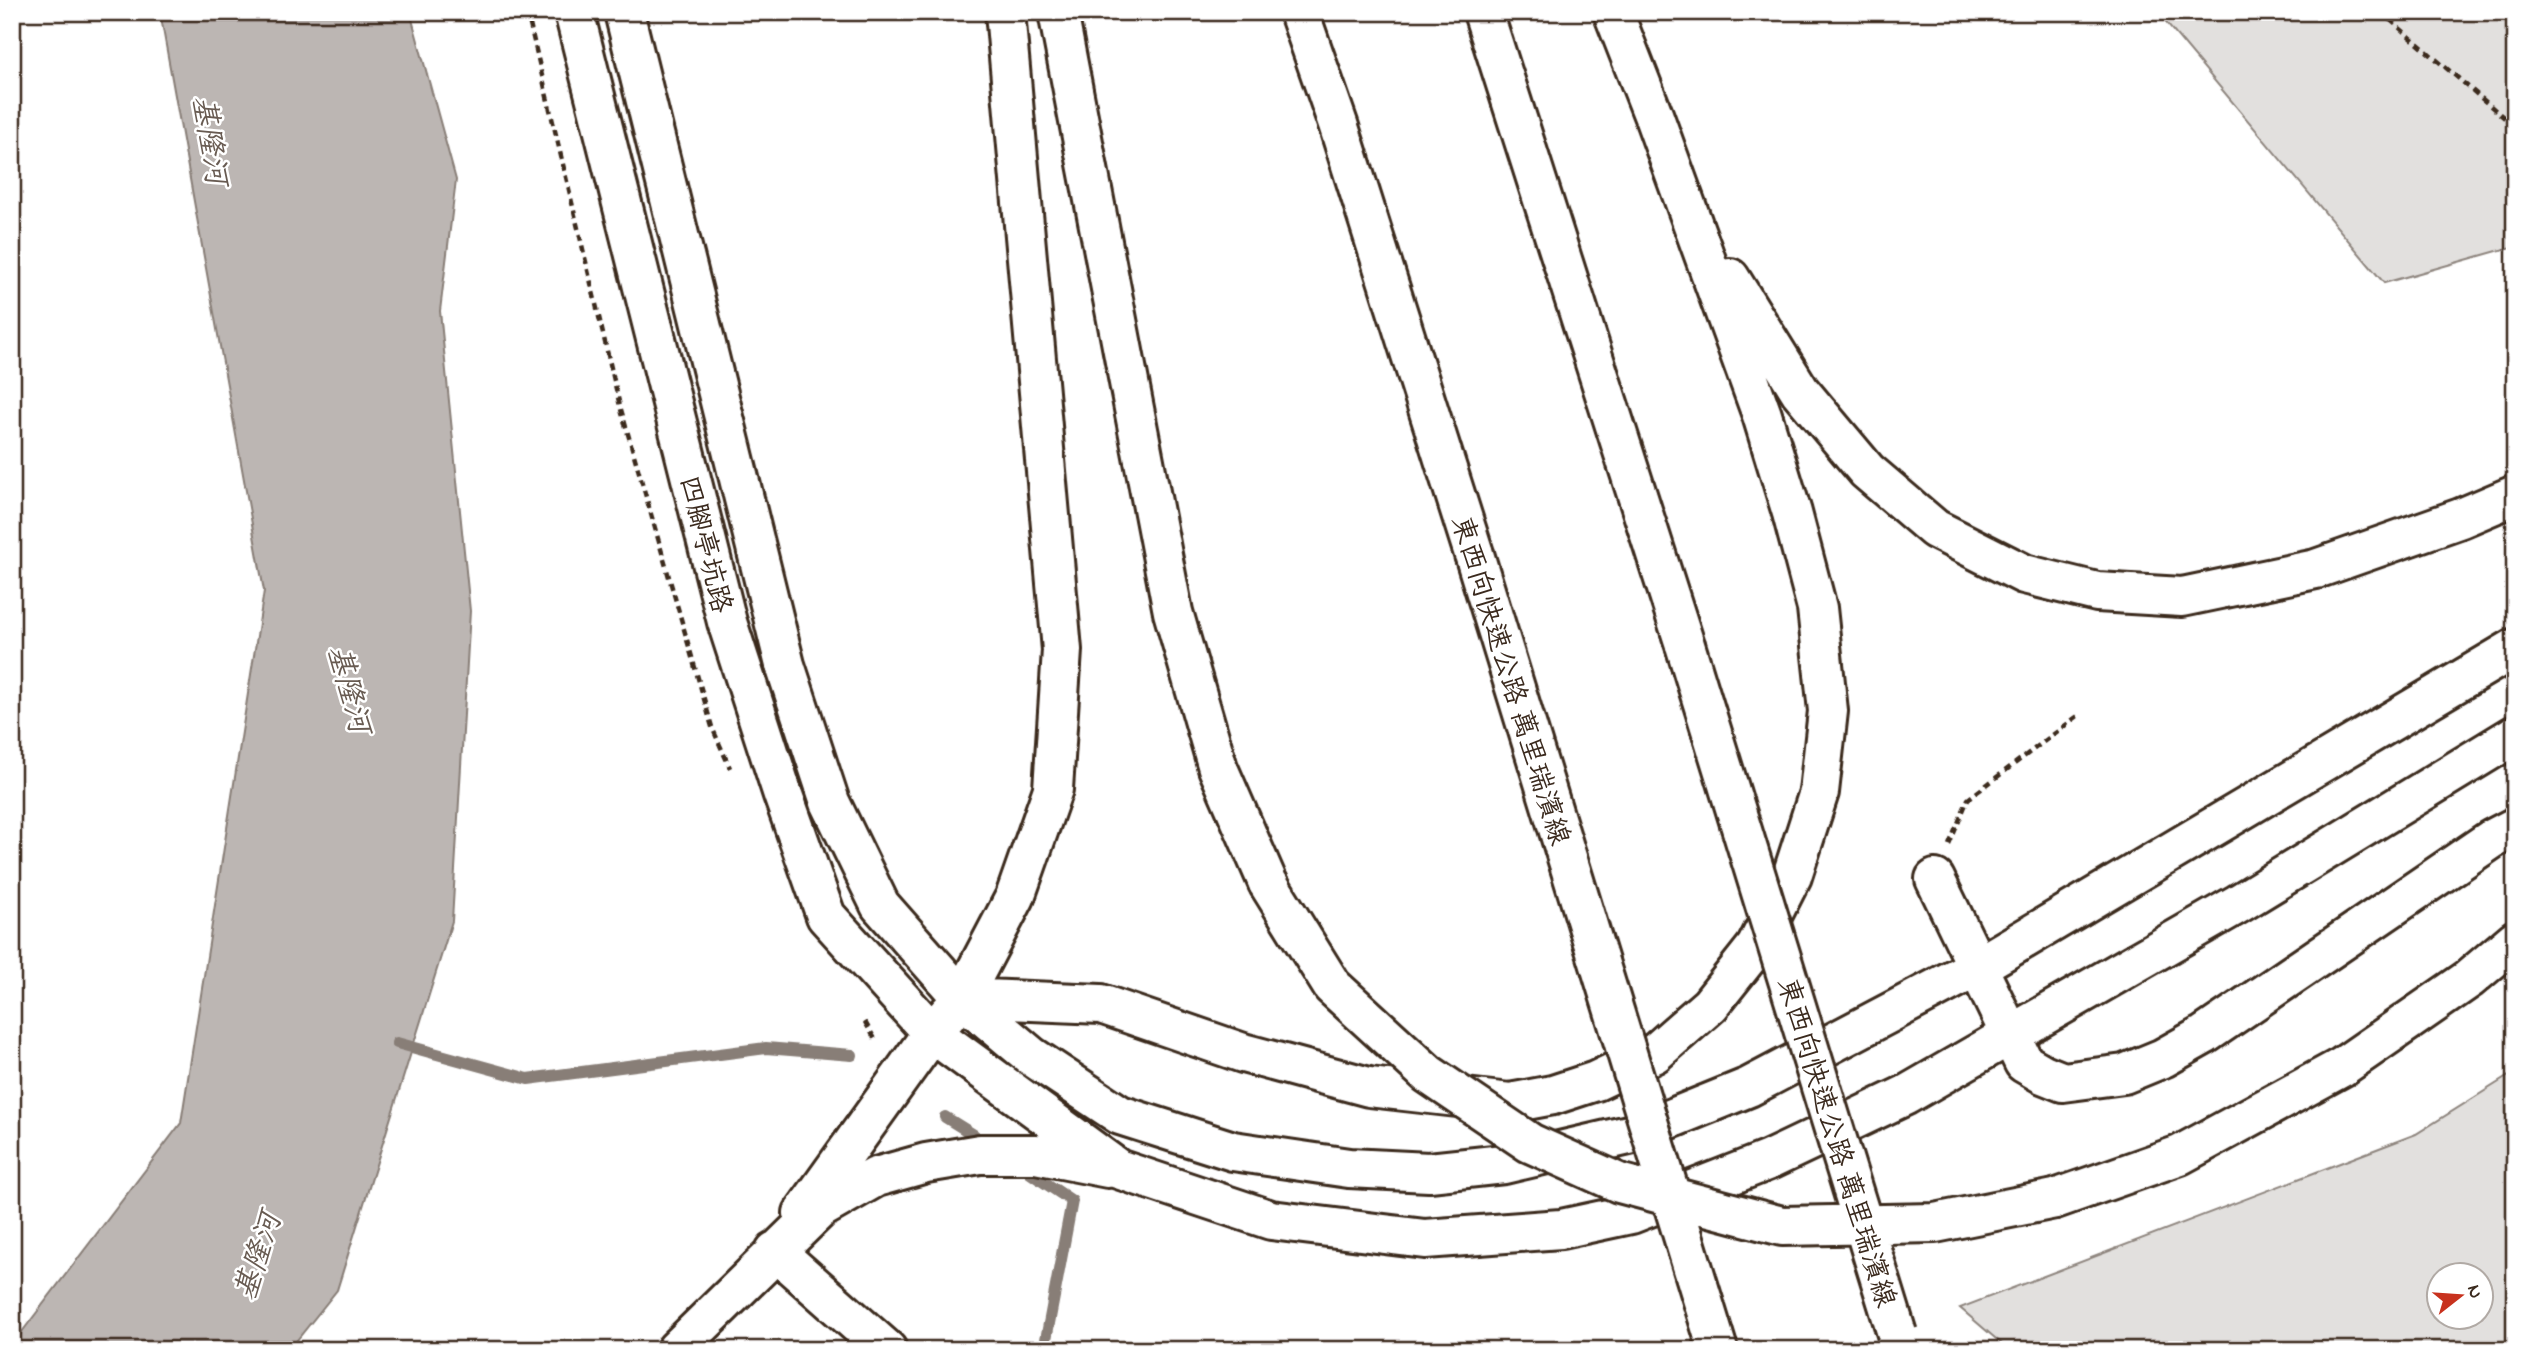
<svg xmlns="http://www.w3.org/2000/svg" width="2527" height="1362" viewBox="0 0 2527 1362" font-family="'Indie Flower','LXGW WenKai TC',sans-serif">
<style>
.green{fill:#e2e0de;stroke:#8e857e;stroke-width:2;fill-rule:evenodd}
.water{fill:#bcb6b3;stroke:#887e77;stroke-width:2}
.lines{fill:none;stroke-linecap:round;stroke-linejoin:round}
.stream{stroke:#887e77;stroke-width:12}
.minor-casing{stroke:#3b2a1e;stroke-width:44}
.highway-casing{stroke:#3b2a1e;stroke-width:44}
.path{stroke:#3b2a1e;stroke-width:4.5;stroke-dasharray:7 5;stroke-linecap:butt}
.minor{stroke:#fff;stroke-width:38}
.highway{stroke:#fff;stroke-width:38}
.highway-bridge-casing{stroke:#3b2a1e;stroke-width:44;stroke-linecap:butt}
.highway-bridge{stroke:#fff;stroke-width:38}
.labels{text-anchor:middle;stroke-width:5;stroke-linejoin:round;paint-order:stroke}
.street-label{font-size:28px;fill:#3b2a1e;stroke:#fff}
.water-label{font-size:30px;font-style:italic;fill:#685b52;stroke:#fff}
</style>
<rect width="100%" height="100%" fill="#fff"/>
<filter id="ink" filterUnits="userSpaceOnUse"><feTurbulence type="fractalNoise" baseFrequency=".0143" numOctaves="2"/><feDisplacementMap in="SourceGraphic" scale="14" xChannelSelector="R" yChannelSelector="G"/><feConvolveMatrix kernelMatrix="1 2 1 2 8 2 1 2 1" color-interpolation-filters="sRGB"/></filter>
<g filter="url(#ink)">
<path class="green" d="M2157,12h358v234l-131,37z
M2515,1072v278h-506l-49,-42 456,-174zM2440,1274h42v42h-42z"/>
<path class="water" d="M160,12h250l46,168 -16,131 30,300 -18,310 -115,369 -48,60h-277v-5l169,-222 83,-532z"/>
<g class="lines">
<path class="stream" d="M397,1043l131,36 238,-31 86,7
M945,1117l29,18
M1029,1172l43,29 -28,149"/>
<g class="minor-casing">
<path id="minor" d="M574,12l153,610 56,173 43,121 106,117 186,136 153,51 154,19 136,-10 70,-15 138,-54 137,-65 104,-60
M624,12l161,653 45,137 50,103 82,93 69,58 89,59 113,36 116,17 80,4 75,-8 129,-30 116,-47 228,-120
M1935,879l89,184 19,11 20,8 61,-8 39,-16 41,-23 288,-196 23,-12
M803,1213l129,-180 17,-20
M775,1251l112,99
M676,1350l144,-141 56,-32 50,-14 54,-9h56l72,14"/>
</g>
<g class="highway-casing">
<path id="highway" d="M1005,12l57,638 -9,139 -38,108 -53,101 139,6 142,49 126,34 141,16 43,-8 43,-14 59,-28 55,-48 46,-58 36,-71 27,-84 9,-81 -11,-103 -25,-95 -30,-98 -108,-298 -41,-105
M1058,12l115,600 45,156 50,115
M1299,12l39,112 136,430
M1483,12l202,633
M1730,278l70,113 67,80 68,58 89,45 73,18 85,5 134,-28 145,-51 54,-23
M1977,967l538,-319
M2010,1035l228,-131 277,-169
M2055,1199l125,-44 162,-88 127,-88 46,-39"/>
</g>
<path class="path" d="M527,12l93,394 92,321 18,41
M2381,12l134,115
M1949,845l19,-46 111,-84
M865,1022l10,17v3"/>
<use href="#minor" class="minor"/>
<use href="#highway" class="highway"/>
<g class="highway-bridge-casing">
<path id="highway-bridge" d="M1474,554l244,796
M1685,645l212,689
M1268,883l64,103 96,88 102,69 89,40 163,43 153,-3 120,-24"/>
</g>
<use href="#highway-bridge" class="highway-bridge"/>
</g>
</g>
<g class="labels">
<g class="street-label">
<text transform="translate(707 544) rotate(76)" y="10">四腳亭坑路</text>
<text transform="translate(1512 680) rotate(73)" y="10">東西向快速公路 萬里瑞濱線</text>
<text transform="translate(1838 1142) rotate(73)" y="10">東西向快速公路 萬里瑞濱線</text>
</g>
<g class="water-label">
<text transform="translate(211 140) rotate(81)" y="10">基隆河</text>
<text transform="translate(350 689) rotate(75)" y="10">基隆河</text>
<text transform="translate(257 1256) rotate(-72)" y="10">基隆河</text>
</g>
</g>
<rect width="2527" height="1362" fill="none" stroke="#fff" stroke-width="42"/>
<rect x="21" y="21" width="2485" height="1320" fill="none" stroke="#3b2a1e" stroke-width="2.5" filter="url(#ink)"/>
<g transform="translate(2460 1296) rotate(73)"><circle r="33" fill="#ffffff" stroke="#b1aaa5" stroke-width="2"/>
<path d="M0-5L12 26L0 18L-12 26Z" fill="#c8321e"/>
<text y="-10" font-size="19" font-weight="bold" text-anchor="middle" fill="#3b2a1e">N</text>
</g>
</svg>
